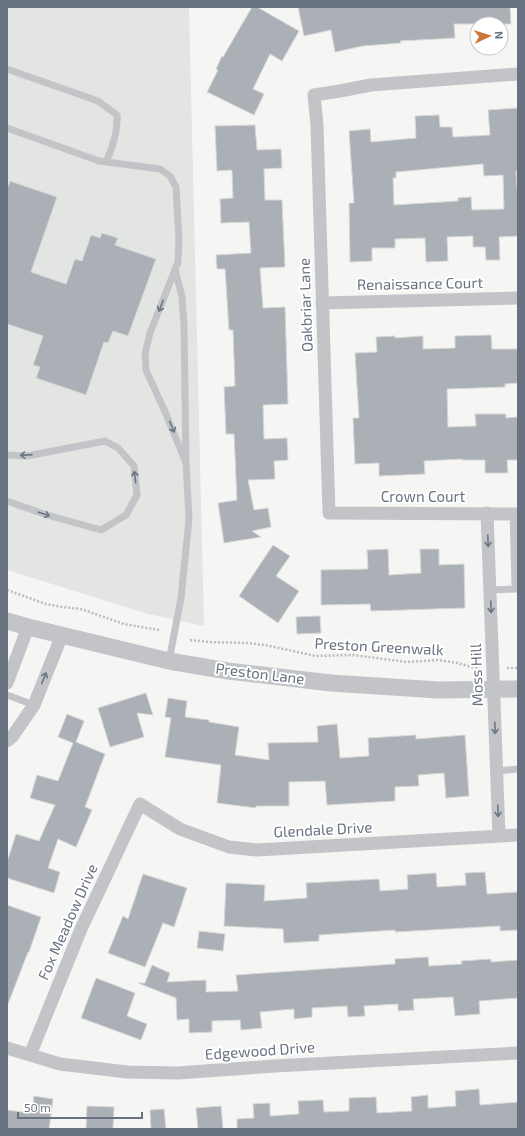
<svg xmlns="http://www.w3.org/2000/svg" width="525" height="1136" viewBox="0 0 525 1136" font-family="'Exo 2',sans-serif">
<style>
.built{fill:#e3e5e3}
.building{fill:#abafb6;stroke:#d7d7d6;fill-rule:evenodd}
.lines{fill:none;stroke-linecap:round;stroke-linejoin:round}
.path{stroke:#b9bbbe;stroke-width:2.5;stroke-dasharray:2 2;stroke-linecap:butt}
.service{stroke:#c2c4c8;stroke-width:7}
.minor{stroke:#c2c4c8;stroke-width:13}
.tertiary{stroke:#c2c4c8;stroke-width:17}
.oneway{stroke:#6c7685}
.labels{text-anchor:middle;stroke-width:4;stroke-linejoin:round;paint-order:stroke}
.street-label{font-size:15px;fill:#687281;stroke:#fff}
</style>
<rect width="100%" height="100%" fill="#f5f6f3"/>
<path class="built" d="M7,7h182l15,619 -56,-12 -141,-44z"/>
<path class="building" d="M252,7h5l42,24 -17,30 -12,-7 -17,35 11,5 -10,21 -47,-23 11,-22 -2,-1 6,-13 1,1z
M298,7h212l1,17h-57l1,14 -55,3 1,2 -38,3 -28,6 -4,-22 -27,6z
M518,108v63h-2l2,29v36l-19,1 1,23h-14l-1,-13h-12v-11l-26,1 1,24 -22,1 -1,-24 -30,1v9h-23v13l-22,1 -1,-59h5l-5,-72 21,-2 1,13 45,-4 -1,-22 24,-1 1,12h12l1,10 37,-2 -2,-25zM483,164l1,12 19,-1 1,34 -32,1 -1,-13 -13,1v3l-64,4 -1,-27h3v-6z
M255,125l2,25 24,-1 1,19 -18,1 1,31h17l3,67 -25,1 3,40 22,-1 3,97 -25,1 1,34 23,-1 1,22 -14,1 1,18 -27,1 6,30 14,-2 3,19 -19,4 9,6 -37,6 -6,-40 19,-3 -3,-66h-8l-2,-47 11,-1 -2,-56h-4l-4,-61h-8l-1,-14 35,-2 -2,-31 -28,1 -1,-24 13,-1 -1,-28 -15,1 -2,-45z
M10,181l47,16 -26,75 35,12 9,-25 7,2 9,-26 9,3 2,-5 16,5 -3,7 41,14 -28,77 -15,-5 -5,12 -4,-1 -18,53 -50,-17 4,-11 -7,-2 10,-29 -36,-12v-135z
M491,335l1,14h26v34l-13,1v3l-58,2 1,38 28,-1 -1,-12h31v4l12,-1v43h-11l1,13h-23v-13h-23v-1l-38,2 1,13 -46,2v-13l-24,1 -2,-46h6l-4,-65 22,-1 -1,-15 19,-1v2l28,-2v13l32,-1v-12z
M273,545l17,11 -14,20 23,15 -21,32 -39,-27z
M388,549l1,26 32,-2 -1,-24h19v16l25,-1 1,44 -94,3 -1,-7 -49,1v-35l47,-1 -1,-19z
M320,616l1,17 -24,1 -1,-17z
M146,693l7,22 -16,-2 7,24 -34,10 -12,-39z
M168,698l19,3 -2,16 24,3v2l30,5 -4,28 34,5 -1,-17 50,-1 -1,-16 20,-2 3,34 29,-2 -1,-18 48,-3v4l49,-4 4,61 -23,2 -2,-25 -26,2 1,11 -24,1v14l-68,4 -2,-24 -36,1v24h-33v2l-39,-5 4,-38 -56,-8 6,-39 -6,-1z
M67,714l17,7 -8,21 29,12 -20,53 7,3 -16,37 -18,-8 -10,29 12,4 -6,21 -47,-15v-16l9,-28 23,7 16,-36 -25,-7 7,-23 21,6 15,-38 -15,-6z
M485,872l2,22 31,-2v38l-18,1v-5l-105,6v-2l-76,5v6l-35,2 -1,-14 -59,-3 2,-43 39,2 -1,16 43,-3 -1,-15 73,-4 1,12 28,-2 -1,-14 29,-2 1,14 29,-2 -1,-12z
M143,874l44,14 -13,39 -11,-4 -18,44 -37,-14 15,-37 5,3z
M7,905l34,12 -12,35h-1l-20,52h-1z
M199,931l26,3 -2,17 -26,-3z
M428,957l1,9 33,-2 -1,-3 30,-2v3l27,-2v38l-39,3 1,13 -25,2 -2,-19 -40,2 1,11 -16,1v-7l-34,2 1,10 -17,1 -1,-11 -35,2v9l-18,2v-10l-34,3 2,16 -21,2 -1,-10 -28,1v11l-23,1v-14l-12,1 -1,-22 -38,-15h7l7,-18 18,8 -3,9 39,-2v12l32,-1 -2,-16 159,-11v-5z
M96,978l39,15 -8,23 20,8 -6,16 -60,-22z
M479,1089l1,16 38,-3v27h-281v-10l17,-1 -1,-14 17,-1v13l29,-2 -1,-13 25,-1 1,12 25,-1v-13l27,-1 1,16 35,-2 -1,-14 17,-2v13l28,-2 -1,-15z
M34,1096l19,3 -4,30h-42v-19l25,3z
M87,1106l27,1 -1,22h-27z
M221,1106l2,23h-25l-2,-21z
M164,1109l2,20h-15l-1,-19z"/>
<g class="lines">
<path class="path" d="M7,590l39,14 16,3 19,2 43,15 35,6
M190,640l19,2 38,1 18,2 51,11 36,-1 55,7 31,-2 19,3 23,6
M507,668h11"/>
<path class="service" d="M7,69l91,32 19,14c1,17 -4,32 -11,47
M7,128l92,33 61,8 10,7 6,11 3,52 -1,23 -28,71 -5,21 1,16 20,44 20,49
M7,455l20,1 78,-15 13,7 16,18 3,29 -11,20 -25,15 -54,-15 -40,-14
M490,590l28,-1
M169,661l12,-63 8,-79 -3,-56 -2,-138 -2,-28 -7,-28
M7,695l27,10
M496,771l22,-2"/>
<path class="minor" d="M518,74l-147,11 -31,6 -26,4 3,30 12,388 189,1
M322,303l196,-5
M487,513l12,323
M516,514l2,70
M7,683l21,-56
M7,741l5,-4 22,-32 28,-70
M7,1048l53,16 67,8 51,1 97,-7 243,-13
M30,1055l51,-126 59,-125 40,25 49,18 28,3 261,-15"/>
<path class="tertiary" d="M7,621l21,6 141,34 59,10 103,12 107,7 80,-1"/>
</g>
<defs><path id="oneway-shaft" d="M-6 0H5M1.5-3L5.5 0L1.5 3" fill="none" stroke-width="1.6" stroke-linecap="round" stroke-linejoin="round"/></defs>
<g class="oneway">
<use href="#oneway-shaft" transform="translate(161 306) rotate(111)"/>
<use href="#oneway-shaft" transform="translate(172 427) rotate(68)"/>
<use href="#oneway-shaft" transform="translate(26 455) rotate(176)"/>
<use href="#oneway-shaft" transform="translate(135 477) rotate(-97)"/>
<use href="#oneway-shaft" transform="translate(44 514) rotate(18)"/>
<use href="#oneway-shaft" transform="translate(488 541) rotate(88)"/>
<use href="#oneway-shaft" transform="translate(491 607) rotate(88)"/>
<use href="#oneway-shaft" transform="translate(44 678) rotate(-68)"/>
<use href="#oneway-shaft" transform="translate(495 728) rotate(88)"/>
<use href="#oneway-shaft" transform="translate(498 811) rotate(88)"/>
</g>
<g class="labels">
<g class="street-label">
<text transform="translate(420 284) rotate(-1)" y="5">Renaissance Court</text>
<text transform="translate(306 305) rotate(-92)" y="5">Oakbriar Lane</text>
<text x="423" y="502">Crown Court</text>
<text transform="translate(379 647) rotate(3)" y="5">Preston Greenwalk</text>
<text transform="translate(260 674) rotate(7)" y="5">Preston Lane</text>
<text transform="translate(477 675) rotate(-92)" y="5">Moss Hill</text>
<text transform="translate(323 830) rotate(-3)" y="5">Glendale Drive</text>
<text transform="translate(68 922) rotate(-66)" y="5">Fox Meadow Drive</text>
<text transform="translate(260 1051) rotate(-4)" y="5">Edgewood Drive</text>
</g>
</g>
<rect width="525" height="1136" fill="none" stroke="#687281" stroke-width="16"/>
<g transform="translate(489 36) rotate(86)"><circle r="19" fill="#ffffff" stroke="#c3c7cd"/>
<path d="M0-3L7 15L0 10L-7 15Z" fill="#ce773b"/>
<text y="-6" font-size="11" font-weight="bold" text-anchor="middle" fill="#687281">N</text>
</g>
<path d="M18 1112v6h124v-6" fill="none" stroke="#687281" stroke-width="2"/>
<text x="24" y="1112" font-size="12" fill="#687281" stroke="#ffffff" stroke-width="3" paint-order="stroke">50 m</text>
</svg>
